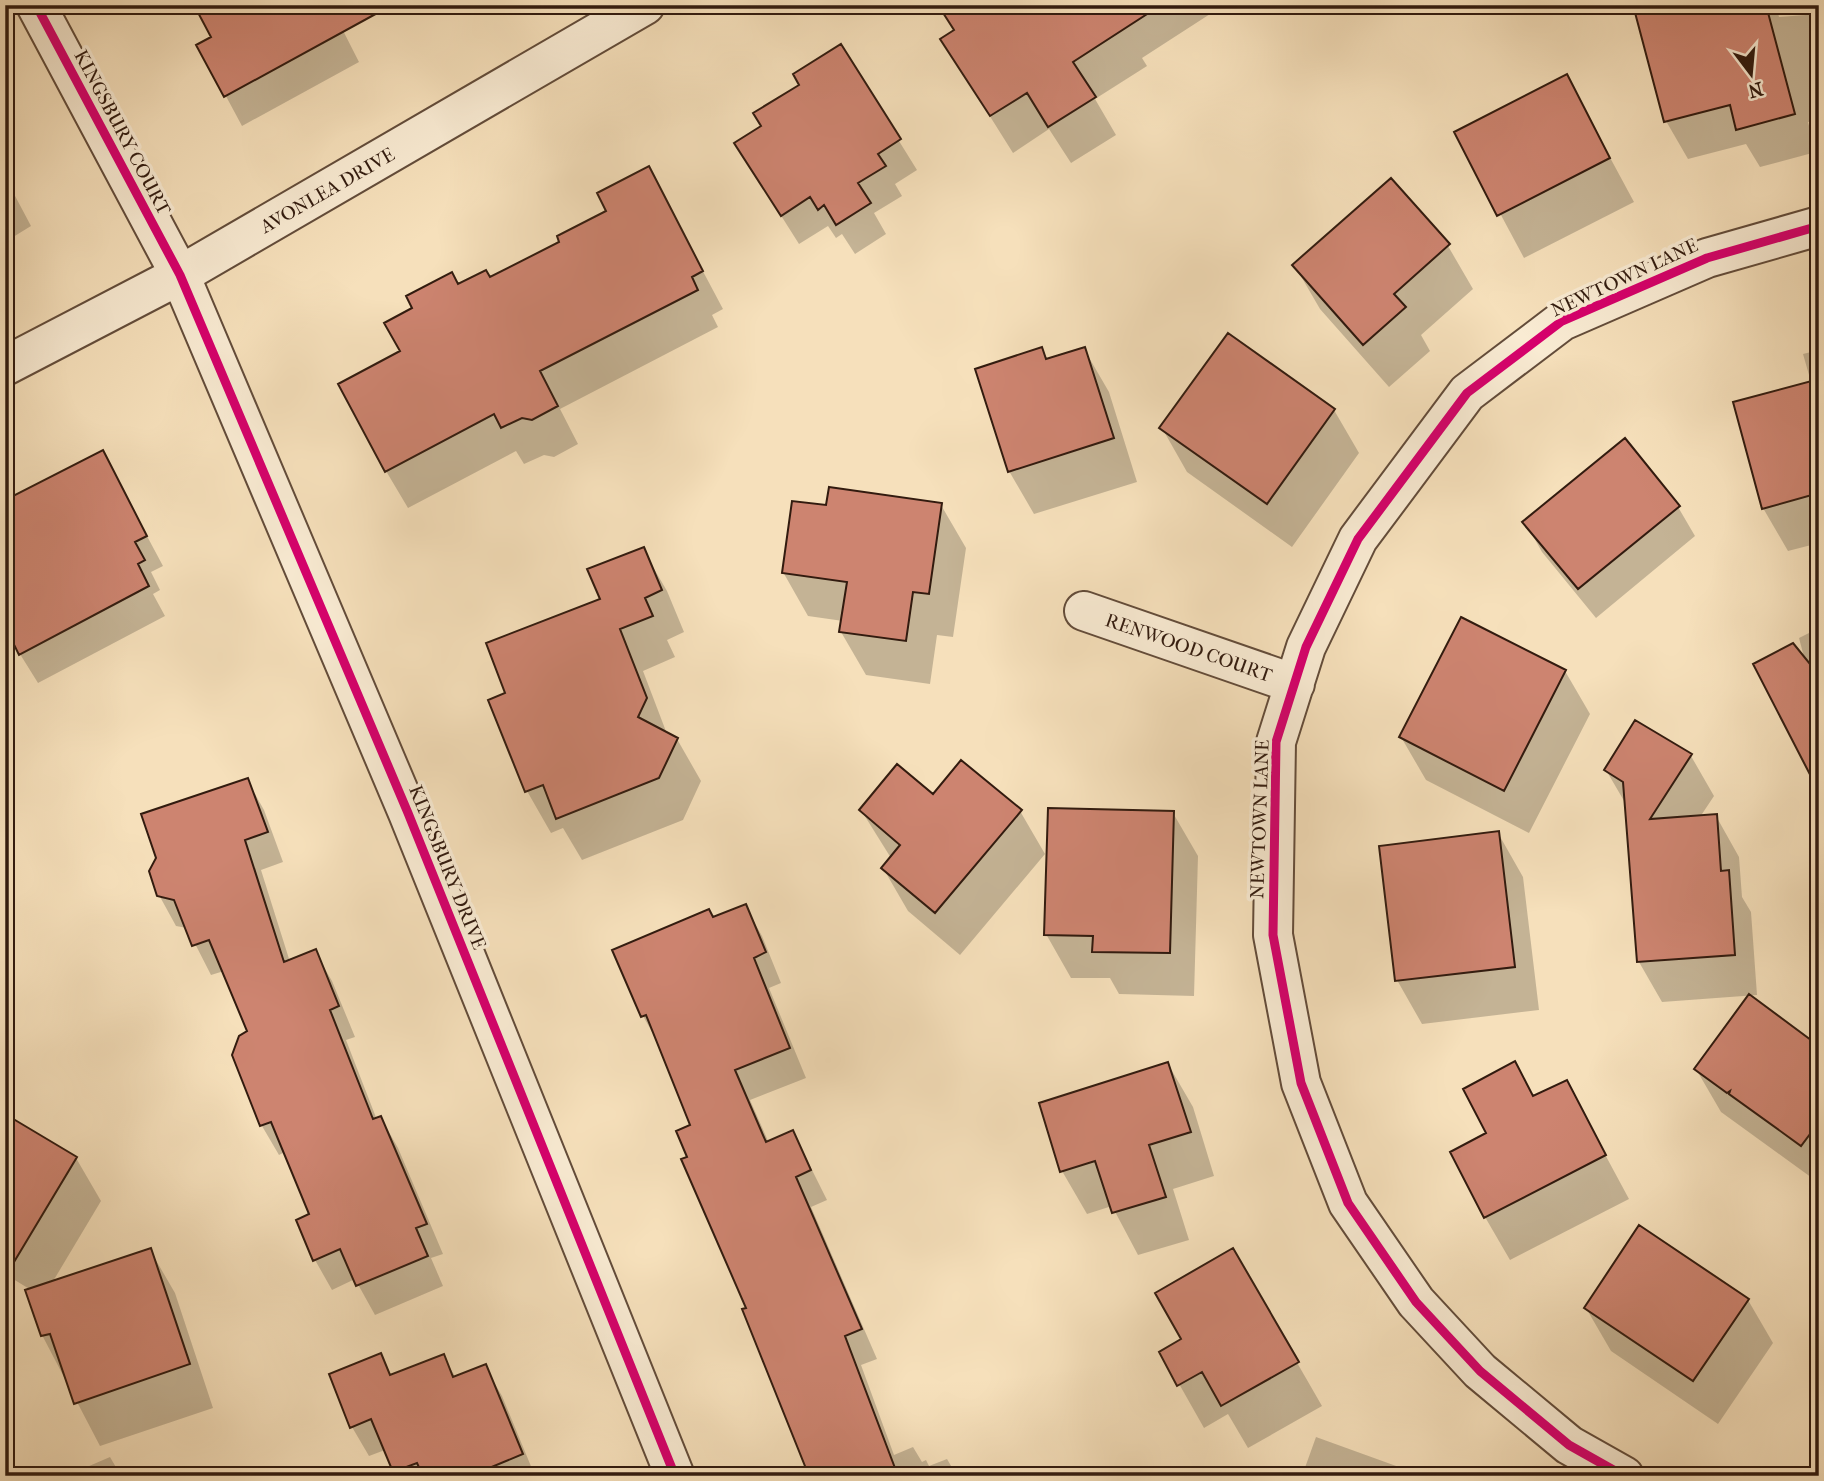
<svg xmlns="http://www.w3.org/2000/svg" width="1824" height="1481" viewBox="0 0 1824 1481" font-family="'IM FELL French Canon',serif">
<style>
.shadow{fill:#0003}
.building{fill:#cd8470;stroke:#321b0f;stroke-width:2}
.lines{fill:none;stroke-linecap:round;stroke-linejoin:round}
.minor-casing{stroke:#634c3a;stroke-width:42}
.minor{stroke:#f9ebd3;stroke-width:38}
.cycleway-casing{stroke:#f9ebd3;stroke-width:13}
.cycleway{stroke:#d6006c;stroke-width:9}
.labels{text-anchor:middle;stroke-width:7;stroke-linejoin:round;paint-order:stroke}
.street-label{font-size:19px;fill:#321b0f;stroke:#f9ebd3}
</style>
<rect width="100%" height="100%" fill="#f6e0bb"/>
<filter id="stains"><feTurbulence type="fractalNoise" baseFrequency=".00286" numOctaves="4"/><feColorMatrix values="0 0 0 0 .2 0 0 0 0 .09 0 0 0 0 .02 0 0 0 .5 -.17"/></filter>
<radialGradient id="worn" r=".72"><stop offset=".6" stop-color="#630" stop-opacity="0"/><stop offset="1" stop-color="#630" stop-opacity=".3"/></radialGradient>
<path class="shadow" d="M330,5l29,57 -117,64 -43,-80 14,-8z
M942,5h282l-82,53 5,8 -52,33 21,36 -45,28 -22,-34 -36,24 -71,-113 13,-9z
M1635,5h141l3,12 40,-3v107l-11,1 8,30 -56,15 -14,-23 -58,15 -22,-38z
M840,46l77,124 -22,14 7,12 -28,17 12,21 -31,20 -13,-20 -6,4 -8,-12 -29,18 -45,-71 9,-46z
M1566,76l68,126 -110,56 -67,-125z
M648,168l75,141 -11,6 6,12 -158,82 18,35 -24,13 -10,-2 -20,9 -8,-13 -108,57 -22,-37 16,-119 56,-66 31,-7 72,-36 47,-31z
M5,177l26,49 -26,16z
M1391,181l57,65 25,43 -52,46 9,16 -41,36 -69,-78 -25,-43z
M1041,349l6,11 37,-11 25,43 28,90 -103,32 -25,-43z
M1819,350v193l-31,8 -25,-43 48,-126 -8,-28z
M1334,410l25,43 -67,94 -105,-75 -25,-44z
M102,452l61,114 -12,6 9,18 -7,4 12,22 -127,67 -33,-53v-128z
M941,505l25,43 -13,89 -16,-2 -7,49 -64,-9 -25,-43 2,-11 -35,-5 -25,-44z
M1678,507l17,29 -99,82 -54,-66 -17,-30z
M643,550l24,41 17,41 -17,8 8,17 -32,14 24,63 10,5 24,42 -18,39 -101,40 -19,-32 -12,5 -24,-42 -37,-90 18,-7 94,-95z
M1819,628v149l-14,-116 -6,-23z
M1565,671l25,43 -61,119 -103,-53 -25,-43z
M1691,756l23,40 -14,21 16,-1 23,41 3,40 9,15 6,83 -95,7 -23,-40 -12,-156 -21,-36z
M247,780l17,30 19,52 -22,8 29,92 25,-10 17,29 23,56 -9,3 31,80 4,-2 17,30 45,106 -12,4 12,28 -68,29 -20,-36 -23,11 -17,-30 -3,-45 -27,-63 -6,3 -17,-29 -28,-71 15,-23 -25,-61 -13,4 -24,-47 -11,-2 -17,-31z
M933,797l87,14 25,43 -85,101 -52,-44 -25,-43 8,-10 -30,-48z
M1173,813l25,43 -4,140 -75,-2 -9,-16h-39l-25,-44z
M1498,833l25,44 16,133 -117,14 -25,-44z
M745,906l17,30 19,47 -12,5 37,90 -56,22 19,43 24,-11 34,68 -16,7 66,152 -16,6 33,90 19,-8 9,15 4,-2 3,6 18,-7 10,17h-134l-75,-167 -59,-151 3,-32 -32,-80 -17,-30 69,-97z
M1819,1048v135l-98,-71 -25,-43z
M1168,1064l25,43 21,69 -41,13 16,51 -51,15 -26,-49 -25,8 -25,-43z
M1514,1064l20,34 32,-16 63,117 -119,61 -25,-43 3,-84z
M76,1158l25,43 -49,82 98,-33 25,43 38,115 -113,38 -58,-111 -11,-45 -26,-16z
M1232,1250l90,156 -74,42 -20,-34 -24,14 -43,-76 22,-12z
M1748,1300l25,43 -55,81 -107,-73 -25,-43z
M380,1355l12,21 51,-20 13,22 29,-11 17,29 33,80h-138l-12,-26 -16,6 -17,-29z
M1316,1437l94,34 3,5h-111z
M110,1457l11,19h-55z"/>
<path class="building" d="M194,5h198l-168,92 -28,-52 15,-8z
M938,5h223l-88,57 23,35 -48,30 -21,-34 -37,23 -50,-77 14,-9z
M1633,5h133l29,109 -59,16 -6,-25 -66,17z
M841,44l60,95 -23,15 8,12 -28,17 13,20 -35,22 -12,-20 -6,5 -8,-13 -29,19 -47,-73 27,-17 -8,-13 46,-28 -6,-11z
M1567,74l43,84 -113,58 -43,-84z
M649,166l54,105 -11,6 6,13 -158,81 18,35 -26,14 -10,-2 -21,10 -7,-14 -109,58 -47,-88 62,-33 -16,-28 28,-15 -6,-12 46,-24 6,12 28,-14 4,7 69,-35 -2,-6 49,-25 -9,-18z
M1391,178l59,66 -56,50 12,13 -43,38 -71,-80z
M1228,333l107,76 -68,95 -108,-76z
M1042,347l4,12 39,-12 29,91 -106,34 -33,-103z
M1819,379v114l-57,16 -29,-107z
M1625,438l55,68 -102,83 -56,-67z
M103,450l44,86 -12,6 10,18 -7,4 11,22 -130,69 -14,-29v-126z
M829,487l113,16 -13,91 -16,-2 -7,49 -67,-9 8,-50 -65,-9 10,-72 34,4z
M644,547l18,43 -17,8 8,18 -33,13 27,69 -9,19 40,21 -19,40 -103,41 -13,-34 -18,7 -37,-92 17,-7 -19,-50 114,-44 -13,-30z
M1461,617l105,53 -62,121 -105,-54z
M1793,643l26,32v117l-66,-128z
M1635,720l57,34 -42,65 67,-5 4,57 8,-1 6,85 -98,7 -14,-180 -19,-12z
M961,760l61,50 -87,103 -54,-45 19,-23 -41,-35 38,-46 36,30z
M248,778l20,54 -23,8 39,122 32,-13 23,57 -9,4 43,109 8,-3 46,108 -11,4 12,28 -72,30 -16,-37 -27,12 -17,-41 13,-6 -38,-92 -11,4 -28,-71 7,-19 8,-5 -38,-91 -17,6 -18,-46 -17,-4 -8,-25 7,-13 -15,-44z
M1048,808l126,3 -4,142 -78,-1 1,-16 -49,-1z
M1499,831l16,136 -120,14 -16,-135z
M746,904l20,48 -12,6 36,90 -55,22 31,72 27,-12 18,40 -15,7 66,152 -17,7 53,140h-89l-67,-167 4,-1 -65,-149 6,-2 -11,-26 14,-6 -44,-110 -5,2 -29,-67 97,-41 4,8z
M1749,994l70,52v76l-18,24 -72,-52 1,-3 -3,2 -33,-24z
M1515,1061l18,35 34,-16 39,75 -122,63 -34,-66 36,-19 -23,-44z
M1168,1062l23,70 -42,13 17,52 -54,16 -17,-52 -35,11 -21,-69z
M5,1114l72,43 -72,120z
M1639,1225l110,74 -56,82 -109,-73z
M151,1248l39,116 -116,40 -24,-70 -9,2 -16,-46z
M1233,1248l66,114 -78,44 -19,-34 -25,14 -18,-34 22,-13 -26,-46z
M381,1353l9,22 54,-21 9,23 33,-13 37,90 -53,22h-47l-6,-13 -24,9 -22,-53 -21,9 -21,-54z"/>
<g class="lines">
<g class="minor-casing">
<path id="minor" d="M36,5l144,270 228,538 267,663
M5,366l175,-91 465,-270
M1084,611l211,73
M1624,1476l-55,-31 -89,-74 -64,-69 -68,-99 -47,-120 -28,-148 3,-193 30,-95 52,-108 109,-146 95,-72 145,-63 112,-32"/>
</g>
<use href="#minor" class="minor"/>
<g class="cycleway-casing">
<path id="cycleway" d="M36,5l144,270 228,538 267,663
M1624,1476l-55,-31 -89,-74 -64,-69 -68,-99 -47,-120 -28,-148 3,-193 30,-95 52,-108 109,-146 95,-72 145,-63 112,-32"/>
</g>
<use href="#cycleway" class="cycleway"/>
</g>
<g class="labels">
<g class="street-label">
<text transform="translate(123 132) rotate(62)" y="7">KINGSBURY COURT</text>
<text transform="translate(327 190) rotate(-30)" y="7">AVONLEA DRIVE</text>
<text transform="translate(1624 277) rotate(-25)" y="7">NEWTOWN LANE</text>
<text transform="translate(1189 647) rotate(19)" y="7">RENWOOD COURT</text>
<text transform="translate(1259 819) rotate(-88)" y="7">NEWTOWN LANE</text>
<text transform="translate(448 867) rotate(68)" y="7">KINGSBURY DRIVE</text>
</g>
</g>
<rect width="1824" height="1481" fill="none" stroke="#f6e0bb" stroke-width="28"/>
<rect x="7" y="7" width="1810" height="1467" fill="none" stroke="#321b0f" stroke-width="3.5"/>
<rect x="14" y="14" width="1796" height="1453" fill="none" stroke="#321b0f" stroke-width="2"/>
<g transform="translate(1751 74) rotate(164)" stroke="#f9ebd3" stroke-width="5" paint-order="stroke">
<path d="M0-5L12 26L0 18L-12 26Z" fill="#321b0f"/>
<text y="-10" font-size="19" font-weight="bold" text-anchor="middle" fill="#321b0f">N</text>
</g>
<rect width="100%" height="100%" filter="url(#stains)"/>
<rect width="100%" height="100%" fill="url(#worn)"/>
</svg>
